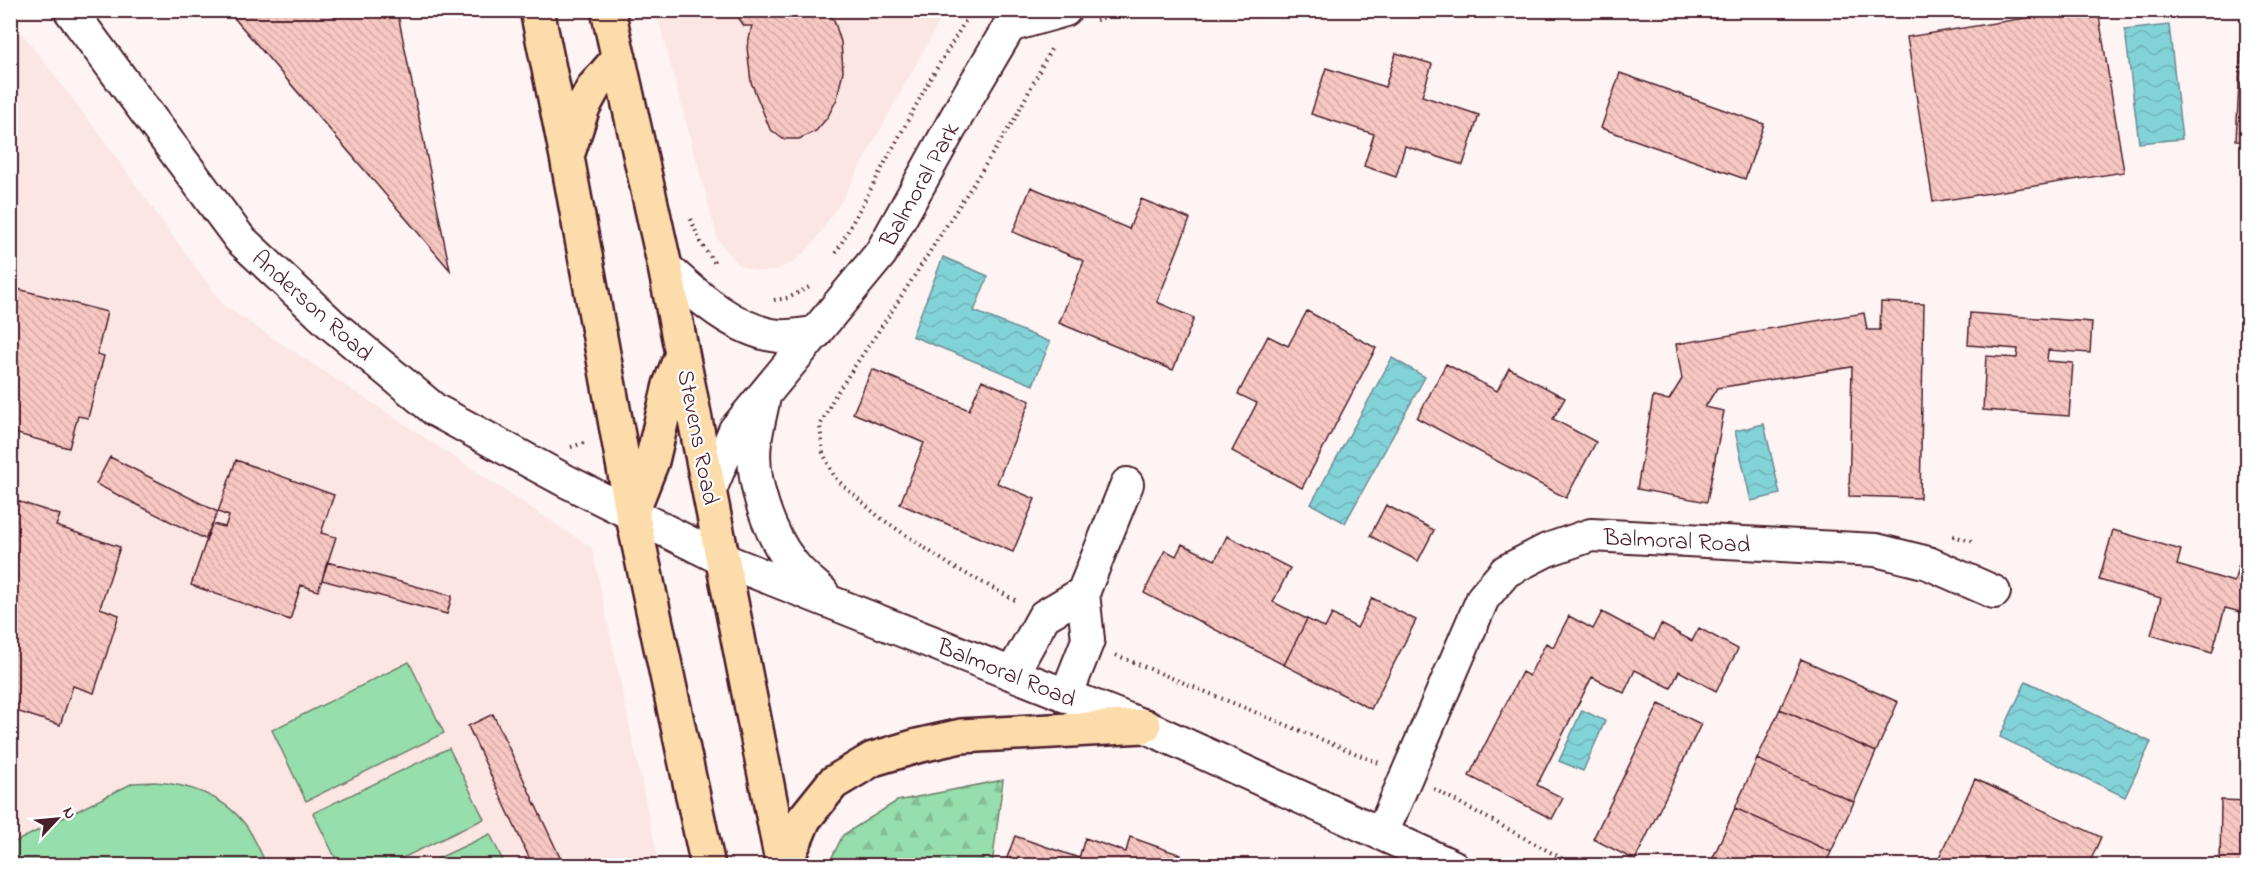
<svg xmlns="http://www.w3.org/2000/svg" width="2258" height="876" viewBox="0 0 2258 876" font-family="'Indie Flower',sans-serif">
<style>
.built{fill:#fbe6e4}
.forest{fill:url(#forest-firs);stroke:#707e6c;stroke-width:1.5}
.pitch{fill:#96deac;stroke:#707e6c;stroke-width:1.5}
.water{fill:url(#water-waves);stroke:#6c8b93;stroke-width:1.5}
.building{fill:url(#building-back-hatch);stroke:#4a1f2b;stroke-width:1.5}
.lines{fill:none;stroke-linecap:round;stroke-linejoin:round}
.minor-casing{stroke:#4a1f2b;stroke-width:36}
.major-casing{stroke:#4a1f2b;stroke-width:38}
.path{stroke:#4a1f2b;stroke-width:4;stroke-dasharray:1.5 4.5;stroke-linecap:butt}
.minor{stroke:#fff;stroke-width:32}
.major{stroke:#fddcac;stroke-width:33}
.labels{text-anchor:middle;stroke-width:4.5;stroke-linejoin:round;paint-order:stroke}
.street-label{font-size:24px;fill:#4a1f2b;stroke:#fff}
</style>
<defs>
<pattern id="forest-firs" width="22" height="20" patternUnits="userSpaceOnUse" patternTransform="scale(1.5)"><rect width="22" height="20" fill="#96deac"/><path d="M5 1l3.5 6h-7zM16 11l3.5 6h-7z" fill="#83be94"/></pattern>
<pattern id="water-waves" width="16" height="10" patternUnits="userSpaceOnUse" patternTransform="scale(1.5)"><rect width="16" height="10" fill="#82d3d8"/><path d="M0 5q4-4 8 0t8 0" fill="none" stroke="#72b5ba"/></pattern>
<pattern id="building-back-hatch" width="6" height="6" patternUnits="userSpaceOnUse" patternTransform="scale(1.5)"><rect width="6" height="6" fill="#f7c7c2"/><path d="M-1 5l2 2M0 0l6 6M5-1l2 2" fill="none" stroke="#d5aaa7"/></pattern>
</defs>
<rect width="100%" height="100%" fill="#fdf4f3"/>
<filter id="ink" filterUnits="userSpaceOnUse"><feTurbulence type="fractalNoise" baseFrequency=".0167" numOctaves="2"/><feDisplacementMap in="SourceGraphic" scale="12" xChannelSelector="R" yChannelSelector="G"/><feConvolveMatrix kernelMatrix="1 2 1 2 8 2 1 2 1" color-interpolation-filters="sRGB"/></filter>
<g filter="url(#ink)">
<path class="built" d="M656,11h289l-103,189 -30,45 -17,16 -20,10h-18l-17,-5 -22,-26z
M10,18l87,113 126,174 369,243 67,317h-648z"/>
<path class="forest" d="M1003,780l-11,85h-164l15,-30 54,-34z"/>
<path class="pitch" d="M409,662l35,71 -138,68 -34,-71z
M449,748l35,71 -96,46h-49l-26,-52z
M154,782c34,2 70,14 91,42 9,12 15,28 22,41h-256v-21l122,-61z
M490,834l15,31h-81z"/>
<path class="water" d="M2169,25l13,114 -43,4 -14,-113z
M943,257l45,19 -14,35 76,31 -17,43 -121,-49z
M1392,358l33,19 -80,146 -34,-19z
M1764,424l16,70 -29,7 -16,-70z
M2026,681l125,61 -26,55 -125,-60z
M1582,710l23,11 -22,50 -24,-10z"/>
<path class="building" d="M235,10h162l53,260 -221,-258z
M741,10h82l11,10 7,22 2,29 -6,28 -10,19 -11,13 -17,8h-16l-13,-10 -19,-47 -4,-35 5,-21h-8l-6,-9z
M2075,10h23l26,162 -191,30 -26,-165z
M2243,10h5v131l-12,-1z
M1396,53l36,11 -10,32 57,19 -16,50 -58,-19 -9,31 -32,-11 10,-32 -63,-20 15,-46 59,19z
M1620,73l144,51 -19,55 -144,-51z
M1031,187l98,42 12,-30 49,20 -33,83 37,16 -21,52 -114,-47 25,-62 -71,-29z
M2248,268v41l-8,-40z
M10,287l97,25 -10,42 7,2 -16,62 -10,-2 -9,32 -59,-16z
M1881,302l43,2 -4,194 -71,-2 3,-129 -135,21 -12,19 19,4 -17,91 -70,-13 16,-92 16,3 13,-21 -6,-35 188,-31 3,17h13z
M1307,311l69,37 -74,140 -70,-37 25,-48 -19,-9 30,-58 20,10z
M1970,313l122,9 -2,31 -42,-3 -1,11 26,2 -4,53 -86,-6 3,-54 31,2 1,-9 -50,-4z
M1446,364l51,27 12,-23 56,30 -12,21 43,23 -30,56 -149,-80z
M872,369l97,41 13,-30 48,21 -33,82 38,16 -22,53 -113,-48 24,-61 -71,-30z
M110,457l108,55 -13,27 -109,-55z
M236,460l98,35 -13,38 15,4 -14,43 -4,11 -17,-6 -11,35 -99,-35 21,-61 13,3 4,-11 -11,-4z
M14,500l46,15 -4,11 64,21 -20,61 19,7 -25,78 -21,-7 -13,39 -50,-16v-197z
M1386,505l48,25 -16,31 -48,-25z
M2113,530l68,20 -4,15 57,17 6,-21 8,2v51l-23,-6 -13,45 -61,-18 10,-37 -62,-18z
M1227,536l63,32 -17,34 34,17 -23,46 -140,-72 21,-43 11,6 6,-12 33,16z
M327,562l125,34 -5,18 -125,-34z
M1372,598l44,22 -45,89 -87,-44 23,-46 18,9 7,-14 25,14z
M1602,612l52,28 7,-16 31,17 7,-13 39,21 -22,42 -37,-20 -8,17 -36,-18 -11,23 -32,-16 -55,108 26,13 -11,21 -83,-43 53,-104 7,4 17,-33 7,4 16,-31 24,13z
M1801,659l97,43 -22,50 -96,-43z
M1659,704l42,20 -66,136 -42,-21z
M1780,709l96,43 -22,50 -97,-43z
M493,714l71,152h-31l-65,-140z
M1757,759l97,43 -23,50 -96,-44z
M1975,779l126,58 -13,29h-153z
M2221,800l27,1v65h-28z
M1735,808l96,44 -6,14h-96l-16,-8z
M1015,836l64,22 6,-20 41,14 4,-15 51,18 -3,11h-174z"/>
<g class="lines">
<g class="minor-casing">
<path id="minor" d="M70,10l170,229 90,84 105,87 131,71 158,79 420,166 308,140
M1009,26l56,-16
M665,267c30,27 71,65 114,69 11,1 25,-2 37,-3
M764,397c-3,15 -7,30 -9,45 -5,38 14,92 37,121 8,11 20,20 30,29
M710,490l25,-60 146,-177 87,-157 51,-86
M1012,674l32,-58 39,-23
M1066,696l22,-56 -5,-47 44,-109
M1382,833l101,-235 23,-27 41,-21 44,-15 285,15 52,13 66,29"/>
</g>
<g class="major-casing">
<path id="major" d="M537,10l30,147 65,355 76,354
M608,10l57,257 118,599
M567,156l16,-49 11,-20 25,-29
M632,512l20,-51 18,-76 12,-31
M784,866l20,-47 29,-36 40,-24 44,-13 44,-10 183,-10"/>
</g>
<path class="path" d="M1096,20l30,-10
M691,219l9,23 16,23
M836,253l96,-177 40,-66
M774,300l14,-2 21,-11
M571,447l16,-5
M1953,536l22,6
M1015,600l-65,-35 -71,-48 -44,-39 -12,-25 -3,-27 14,-29 56,-83 124,-194 37,-71
M1116,655l263,108
M1434,789l142,77"/>
<use href="#minor" class="minor"/>
<use href="#major" class="major"/>
</g>
</g>
<g class="labels">
<g class="street-label">
<text transform="translate(919 184) rotate(-61)" y="8">Balmoral Park</text>
<text transform="translate(313 305) rotate(42)" y="8">Anderson Road</text>
<text transform="translate(699 437) rotate(79)" y="8">Stevens Road</text>
<text transform="translate(1677 540) rotate(3)" y="8">Balmoral Road</text>
<text transform="translate(1007 672) rotate(22)" y="8">Balmoral Road</text>
</g>
</g>
<rect width="2258" height="876" fill="none" stroke="#fff" stroke-width="36"/>
<rect x="18" y="18" width="2222" height="840" fill="none" stroke="#4a1f2b" stroke-width="2" filter="url(#ink)"/>
<g transform="translate(57 819) rotate(64)" stroke="#ffffff" stroke-width="4.5" paint-order="stroke">
<path d="M0-4.5L10 22L0 15L-10 22Z" fill="#4a1f2b"/>
<text y="-9" font-size="16" font-weight="bold" text-anchor="middle" fill="#4a1f2b">N</text>
</g>
</svg>
